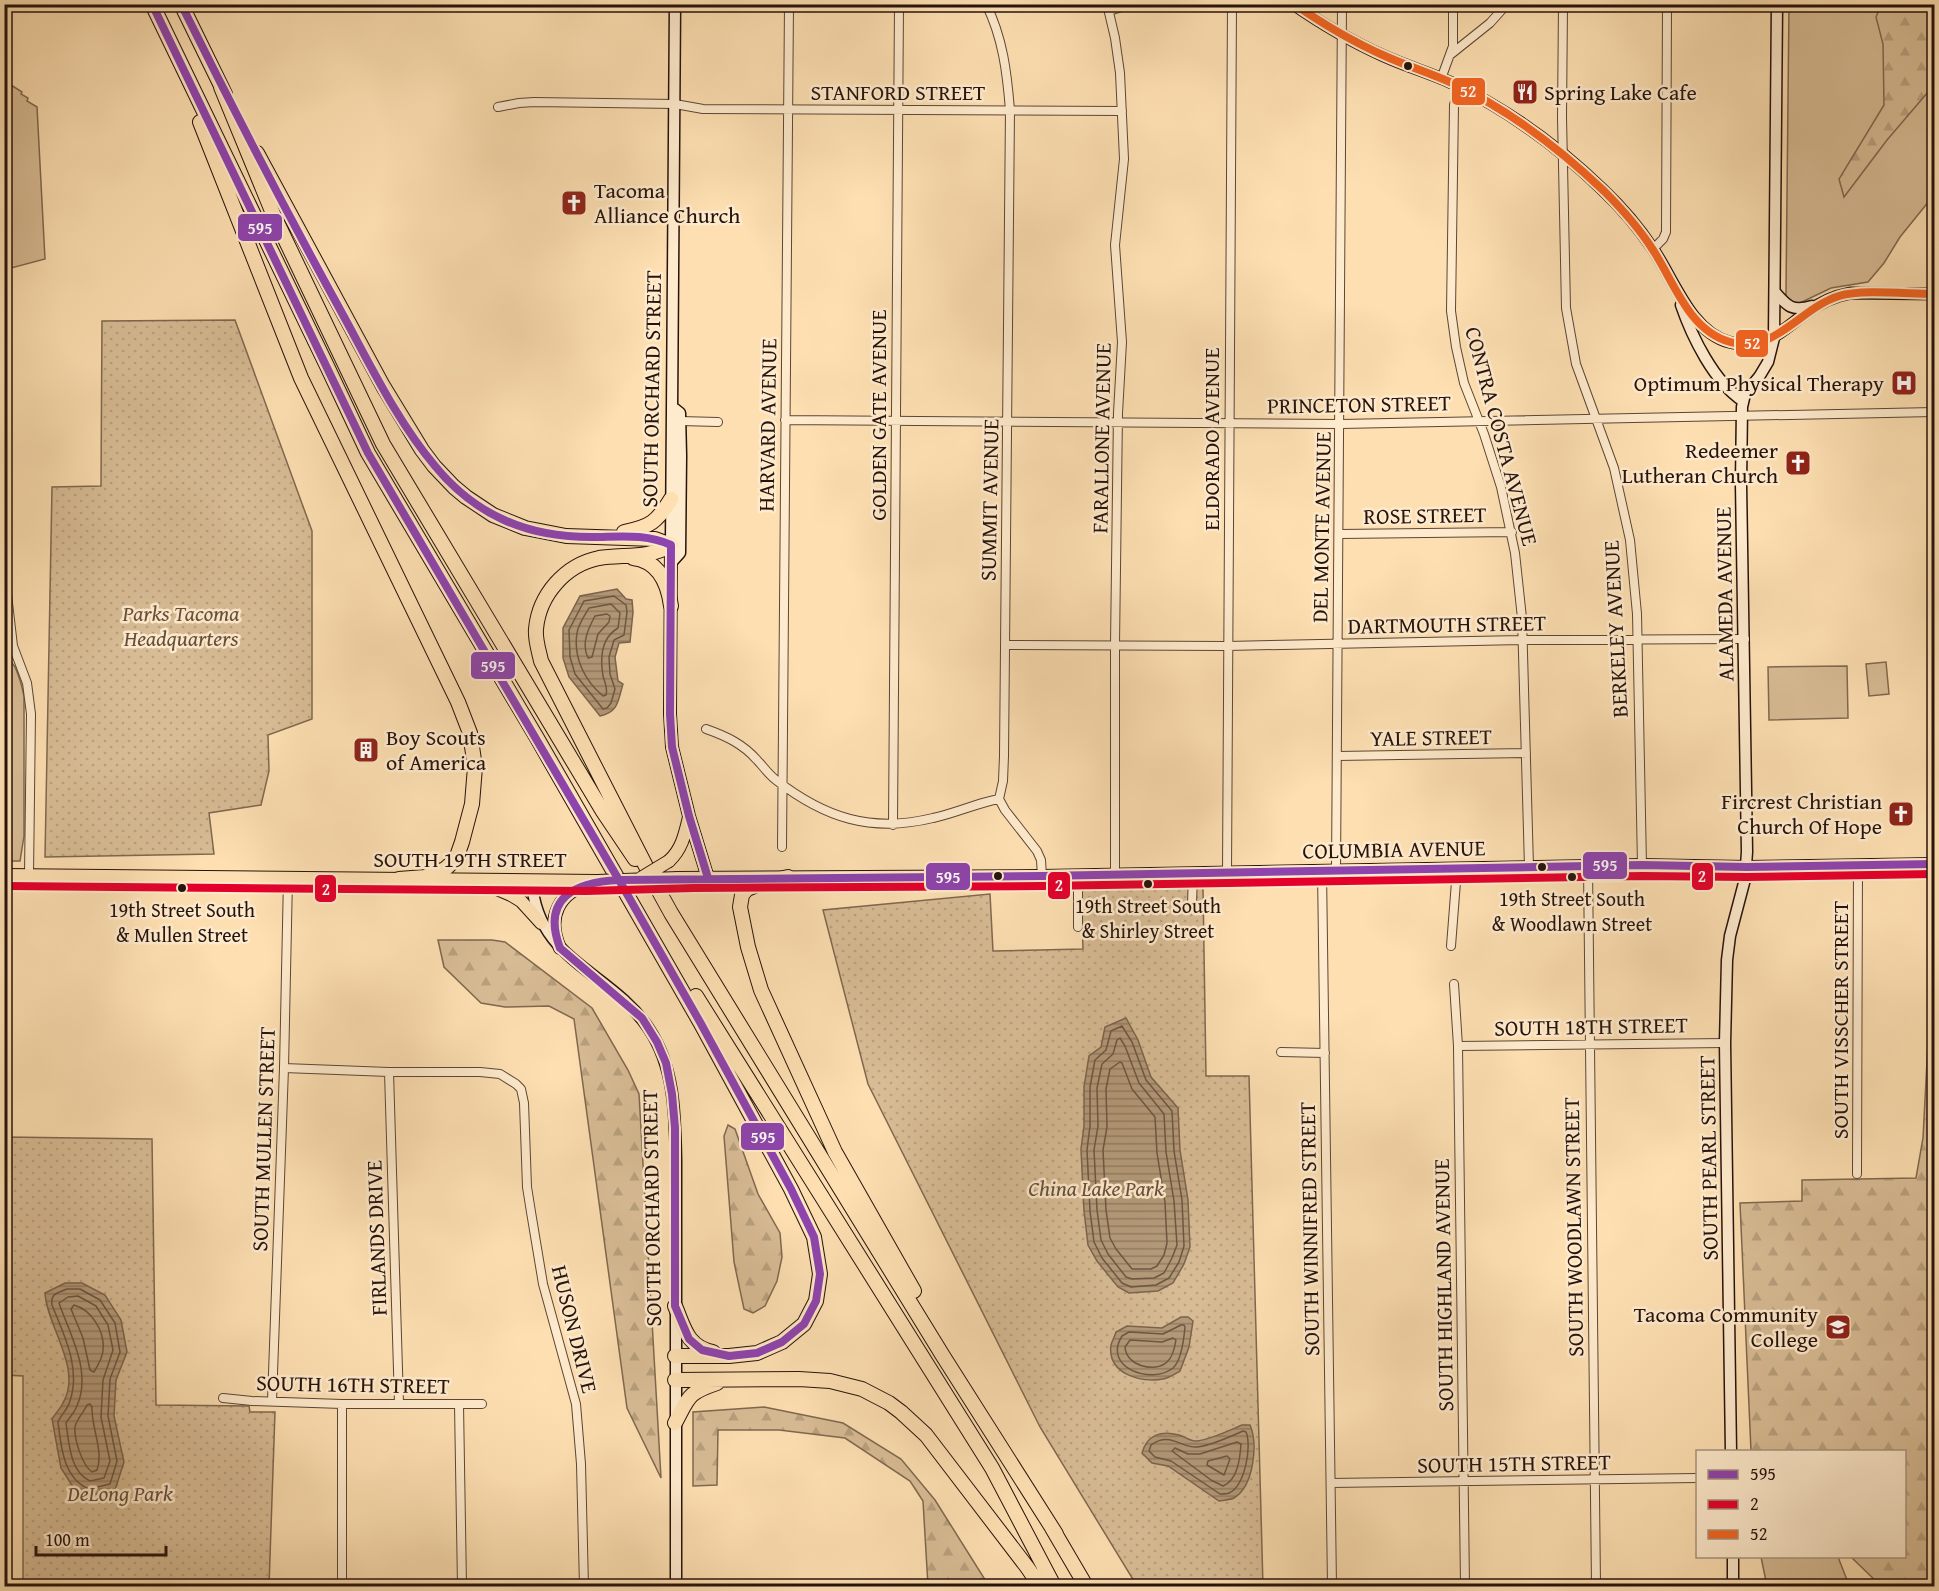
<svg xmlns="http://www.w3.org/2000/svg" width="1939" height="1591" viewBox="0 0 1939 1591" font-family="'Gentium Book Plus',serif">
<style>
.green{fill:#d8bc95;stroke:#7f6850;stroke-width:1.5}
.forest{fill:url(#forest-firs);stroke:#7f6850;stroke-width:1.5}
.park{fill:url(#park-dots);stroke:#7f6850;stroke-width:1.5}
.water{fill:url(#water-rules);stroke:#7b644d;stroke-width:1.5}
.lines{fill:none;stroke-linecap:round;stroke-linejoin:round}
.shore{stroke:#6d5642;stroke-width:1.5}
.street-casing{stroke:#5c4635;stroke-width:10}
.secondary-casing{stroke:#26130c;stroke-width:13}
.primary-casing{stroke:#26130c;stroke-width:14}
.highway-casing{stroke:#26130c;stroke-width:16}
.street{stroke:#feeacc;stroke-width:8}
.secondary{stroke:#feeacc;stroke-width:10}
.primary{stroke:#fddfb1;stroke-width:12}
.highway{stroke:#fddfb1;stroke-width:14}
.primary-bridge-casing{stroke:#26130c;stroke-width:14;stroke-linecap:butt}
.primary-bridge{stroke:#fddfb1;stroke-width:12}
.bus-1-casing{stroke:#feeacc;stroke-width:12}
.bus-2-casing{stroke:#feeacc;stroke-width:12}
.bus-3-casing{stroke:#feeacc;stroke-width:12}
.bus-1{stroke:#8e44ad;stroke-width:8}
.bus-2{stroke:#e4002b;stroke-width:8}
.bus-3{stroke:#f26522;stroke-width:8}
.bus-dot{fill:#26130c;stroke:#feeacc;stroke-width:2}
.labels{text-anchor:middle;stroke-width:5;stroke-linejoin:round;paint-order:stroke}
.bus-label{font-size:20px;fill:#26130c;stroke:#feeacc}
.street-label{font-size:22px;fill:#26130c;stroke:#feeacc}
.poi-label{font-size:22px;fill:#26130c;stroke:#feeacc;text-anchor:end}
.park-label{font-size:22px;font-style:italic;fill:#644e3c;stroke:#feeacc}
.line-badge{stroke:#feeacc;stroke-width:2}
.badge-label{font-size:16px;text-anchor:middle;font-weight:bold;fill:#fff}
</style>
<defs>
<pattern id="forest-firs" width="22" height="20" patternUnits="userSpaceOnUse" patternTransform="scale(1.5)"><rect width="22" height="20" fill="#d8bc95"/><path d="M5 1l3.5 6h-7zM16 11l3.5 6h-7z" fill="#b9a17f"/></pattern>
<pattern id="park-dots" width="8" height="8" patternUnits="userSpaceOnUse" patternTransform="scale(1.5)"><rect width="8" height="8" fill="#d8bc95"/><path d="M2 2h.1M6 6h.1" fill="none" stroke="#b9a17f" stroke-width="1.8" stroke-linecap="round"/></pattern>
<pattern id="water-rules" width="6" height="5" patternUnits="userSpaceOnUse" patternTransform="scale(1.5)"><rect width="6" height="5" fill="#b49a79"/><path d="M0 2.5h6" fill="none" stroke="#927c62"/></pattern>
</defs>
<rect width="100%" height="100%" fill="#fddfb1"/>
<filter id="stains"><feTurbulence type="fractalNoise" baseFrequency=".00333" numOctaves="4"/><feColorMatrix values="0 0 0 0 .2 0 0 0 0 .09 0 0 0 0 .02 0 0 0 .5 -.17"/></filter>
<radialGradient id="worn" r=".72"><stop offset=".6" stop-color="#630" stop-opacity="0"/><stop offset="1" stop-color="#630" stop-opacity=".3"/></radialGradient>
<path class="green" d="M1789,5h145v190l-34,42 -16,26 -16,19 -37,6 -31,15h-5l-9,-5v-6z
M5,81l17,11 -1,2 7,4 -1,3 10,6 8,152 -38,10 -2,33z
M5,651c1,7 6,10 10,16 4,9 7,19 9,29v140l-4,25h-15z
M1886,662l3,32 -20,2 -3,-32z
M1847,666l1,52 -79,2 -1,-53z
M1761,1557h77l11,28 -11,1h-71z"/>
<path class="forest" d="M1881,5h53v80l-47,55 -43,57 -5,-18 45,-74 -1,-61 -7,-27z
M438,940h54l13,2 87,66 36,62 11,24 22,384 -34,-70 -53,-389 -25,-13 -44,1 -24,-4 -37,-36z
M1934,1027v559h-53l-30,-29 53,-1v-104l-153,-1 -11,-248 62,-2v-21l114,-2 7,-40 5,-96 1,-8z
M728,1125l7,4 23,65 22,39 2,24 -5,24 -12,25 -12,7 -9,-4 -10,-47 -10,-126z
M764,1407l79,16 58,36 34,41 54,86h-61l-5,-85 -13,-20 -65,-43 -66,-8h-61l-1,55 -24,1v-74z"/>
<path class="park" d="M235,320l77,211v188l-44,16 1,36 -8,34 -52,8 5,41 -169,3 7,-370 49,-1 1,-165z
M1203,888l3,188h43l14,510h-126l-97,-159 -172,-343 -45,-174 167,-16 3,57 90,-2 -2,-60z
M5,1137l147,2 4,266 93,1 1,6h25l-6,174h-246v-210l-18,-1z"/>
<path class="water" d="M617,589l9,10 6,1 1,12 -3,30 -11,1 -4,14 3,24 5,3c-5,16 -4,28 -23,32l-31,-39 -6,-19v-30l17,-32z
M1126,1018l12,22 13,37 27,31 2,42 8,50 2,47 -6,17 -11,19 -15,8 -29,2 -11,-6 -21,-26 -9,-16 -4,-34 -3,-62 3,-23v-39l5,-31 12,-9 4,-20z
M65,1283h17l23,12 16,25 6,32 -11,28 -2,36 10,46 -9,28 -28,6 -14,-9 -12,-19 -9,-49c3,-5 8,-10 11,-16 20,-34 -16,-76 -18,-110z
M1181,1317h7l5,4 -4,26 -9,24c-5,3 -11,7 -17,8 -22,4 -56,-5 -52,-34 1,-4 4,-9 5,-13l11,-6 35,2z
M1242,1425h8c8,19 4,61 -16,73 -4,2 -11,2 -15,3l-51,-35 -16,-3 -10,-10c5,-18 19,-23 37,-18 7,2 10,6 18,6 15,-2 31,-10 45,-16z"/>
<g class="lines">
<path class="shore" d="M614,596l12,9 1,7 -3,23 -10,5 -5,17 1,17 5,15 -4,14 -4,5 -4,1 -28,-35 -5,-17 -1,-27 15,-29z
M611,604l9,9 -2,15c-17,10 -18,30 -15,48 2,7 5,12 3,19l-3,1c-18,-15 -30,-38 -26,-63 1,-8 8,-18 12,-25z
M607,614l3,2 -1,6 -11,12 -6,23 -4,1c-7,-14 0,-29 7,-42z
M1122,1026l10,16 14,38 26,31 2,40 8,49 2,46 -5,16 -10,16 -13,7 -25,2 -9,-4 -20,-25 -8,-16 -4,-31 -3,-61 3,-24v-39l5,-27 11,-10 5,-19z
M1120,1038l5,8 14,37 25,31 2,38 8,49 3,44 -5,13 -8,15 -10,5 -22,1 -6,-2 -18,-23 -7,-14 -4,-30 -3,-60 4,-24 -1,-38 5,-24 11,-10 4,-14z
M1120,1062l2,1 10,26 23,28 2,36 8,49 2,41 -3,12 -7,11 -6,3h-19l-16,-20 -6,-11 -4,-28 -3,-60 4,-23 -1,-38 4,-20z
M67,1289h13l20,11 15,23 5,29 -10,27 -2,37 9,45 -7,23 -21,5c-26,-11 -28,-43 -31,-67 3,-7 10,-13 12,-21 11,-33 -6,-66 -18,-96 -2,-12 6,-12 15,-16z
M78,1296l18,10 12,19 5,25 -10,30 -2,37 9,44 -6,17 -14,3c-20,-9 -21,-38 -24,-58 3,-5 8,-10 10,-15 17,-35 -6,-73 -17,-105l9,-6z
M74,1305c18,5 31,27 29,45 0,7 -6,17 -9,22l-4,-2 -7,-32 -12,-29z
M1181,1325h3l1,2c-1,11 -4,34 -12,41 -21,17 -71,0 -51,-32l7,-4 34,2z
M1173,1338l3,2c-1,6 -4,18 -9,22 -12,11 -41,4 -42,-15l5,-7 32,2z
M90,1404l2,3c-1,20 12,44 5,63l-5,2c-10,-7 -18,-33 -17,-45 1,-7 9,-15 12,-22z
M1243,1431l3,1c6,14 -1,54 -17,61 -2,1 -7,1 -9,1l-49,-33 -16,-4 -6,-6 2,-6c19,-14 29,3 46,2 16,-2 32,-10 46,-16z
M1237,1442l4,2c-1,14 -3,36 -18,42l-12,-6 -39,-29 3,-3 13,6h12z
M1227,1456l3,3 -6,16 -17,-10 1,-4z"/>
<g class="street-casing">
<path id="street" d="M986,4c17,34 21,69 24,106l-6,646 -1,25 -4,18 6,11 32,41 4,9 1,16
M1107,4l8,34 5,35 4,86 -9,86 7,97 -4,71 -3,232v230
M1563,4l-1,113 4,191 10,56 38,104 16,72 7,74 5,251
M1109,11l22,-7
M1450,55l40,-32 17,-19
M1441,79l12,-33v-42
M1459,87l-5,18 -3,206 5,36 8,36 20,51 17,53 14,66 7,65 7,249
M498,107l21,-4 15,-1 141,2 28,5 419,2
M1653,249l10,-10 3,-7 1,-228
M785,420l556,4 593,-12
M680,421l38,1
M1339,534l173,-2
M4,568l9,78 14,37 4,31 -2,161
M1005,645l222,1 295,-6 223,-1
M706,729c20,7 37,15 51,31 6,6 11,14 19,20 49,38 95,53 157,38 23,-5 44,-15 66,-19
M1337,756l189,-3
M893,825l6,-821
M782,847l7,-843
M1588,867l8,719
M1322,871l10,715
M1336,871l6,-867
M1227,873l5,-869
M1078,876v51
M1192,904l1,-30
M1451,946l6,-77
M1454,984l4,62 7,540
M1458,1046l267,-3
M1281,1052l44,1
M284,1068l105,4h91l20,2 16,10 5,5 3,14 3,84 4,25 12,72 33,120 5,60 3,122
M389,1072l10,331
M1857,1174l1,-309
M223,1398l29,3 90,3h140
M272,1401l12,-333 4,-190
M342,1404v182
M459,1404l3,182
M1331,1483l367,-5"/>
</g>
<g class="secondary-casing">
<path id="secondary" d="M1293,4c29,20 59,38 91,52 22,10 46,17 68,27 56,27 107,64 151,107 19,18 36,38 50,59 21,31 38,83 76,93 35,10 51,-10 77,-29 13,-10 28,-17 45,-20l83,1
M1775,292c12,14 17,20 37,14
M1681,305c11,32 33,77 62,96
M671,545l4,-541
M671,563l9,-10 1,-97 -1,-43 -5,-4
M532,881c4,80 79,90 117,148 26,39 26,87 27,132v425
M1731,1452l-6,-409 2,-83 3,-24 15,-57 2,-27 -6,-368 1,-77 3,-13 14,-17 9,-15 6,-24 3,-334
M1733,1556v30"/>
</g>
<g class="primary-casing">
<path id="primary" d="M671,545l-1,169 2,33 17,69 19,62
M669,861c13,-12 16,-27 20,-44
M4,875l593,6
M678,878l364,-2 600,-11 105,2 187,-3
M483,883l28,12 10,6 20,22
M560,948c-14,-31 -1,-56 31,-65"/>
</g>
<g class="highway-casing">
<path id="highway" d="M152,4l175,362 41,87 169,285 163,284 91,167 23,48 6,37 -4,27 -12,23 -22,18 -25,11 -28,3h-54
M181,4l44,90
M221,87l53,129 109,228 219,366 33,49
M200,122l101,256 157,324 12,31 5,34 -3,37 -10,38 -6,17 -11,10 -20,8 -26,2
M257,153l126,233 39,64 12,16 20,21 12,10 27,18 32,13 41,8 89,3 16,6
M624,532c26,-5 33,-10 47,-33
M671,545c-22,14 -48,9 -72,13 -34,7 -60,37 -63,71 -1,11 3,22 5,32l114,223 16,29 272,443 113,178
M633,558c26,3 35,25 38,48
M788,877l-29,7 -12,5 -5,6 -2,12 8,40 13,43 74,162 79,139
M696,996l296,472 62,118
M675,1306c9,21 12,41 38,46
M675,1380l124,-1 31,2 32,8 27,14 12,9 25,23 101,132 13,19
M675,1423c14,-26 12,-30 42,-40
M1052,1528l34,58"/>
</g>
<use href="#street" class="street"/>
<use href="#secondary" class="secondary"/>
<use href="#primary" class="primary"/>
<use href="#highway" class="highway"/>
<g class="primary-bridge-casing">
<path id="primary-bridge" d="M641,878l28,-17
M597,881l81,-3"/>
</g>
<use href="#primary-bridge" class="primary-bridge"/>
<g class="bus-1-casing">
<path id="bus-1" d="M152,4l216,449 251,427
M181,4c52,105 106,209 162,311 28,51 54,106 92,151 18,22 41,41 67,53 27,13 59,18 89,18 27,0 54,-4 80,8l-1,169 2,33 17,69 19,62
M619,880l81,142 91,167 23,48 6,37 -4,27 -12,23 -22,18 -25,11 -28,3 -27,-6 -13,-11 -14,-33v-178l-3,-34 -6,-31 -9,-21 -15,-24 -82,-70c-19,-50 15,-66 59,-68z
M619,880l423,-4 600,-11 105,2 187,-3"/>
</g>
<g class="bus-2-casing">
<path id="bus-2" d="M4,886l582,5 108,-3 348,-2 600,-10 105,1 187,-3"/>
</g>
<g class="bus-3-casing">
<path id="bus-3" d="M1294,4c29,20 59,38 91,52 22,10 45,17 67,27 57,27 107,65 152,108 18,18 35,37 49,59 21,32 36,81 77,92 44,13 70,-34 109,-46 23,-7 69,-2 95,-2"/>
</g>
<use href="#bus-1" class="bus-1"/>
<use href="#bus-2" class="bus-2"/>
<use href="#bus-3" class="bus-3"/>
</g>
<defs>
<g id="restaurant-square" transform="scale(1.35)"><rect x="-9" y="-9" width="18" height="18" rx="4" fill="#8f2418" stroke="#feeacc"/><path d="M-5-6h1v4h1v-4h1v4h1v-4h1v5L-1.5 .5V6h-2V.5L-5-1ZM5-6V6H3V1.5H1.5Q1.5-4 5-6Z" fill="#fff"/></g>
<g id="church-square" transform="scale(1.35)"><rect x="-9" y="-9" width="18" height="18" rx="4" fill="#8f2418" stroke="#feeacc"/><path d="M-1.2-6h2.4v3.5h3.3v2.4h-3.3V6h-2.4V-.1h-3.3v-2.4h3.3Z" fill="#fff"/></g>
<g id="hospital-square" transform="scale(1.35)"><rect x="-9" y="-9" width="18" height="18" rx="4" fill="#8f2418" stroke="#feeacc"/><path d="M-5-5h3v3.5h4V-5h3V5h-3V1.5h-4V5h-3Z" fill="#fff"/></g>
<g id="building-square" transform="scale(1.35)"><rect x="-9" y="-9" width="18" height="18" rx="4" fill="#8f2418" stroke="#feeacc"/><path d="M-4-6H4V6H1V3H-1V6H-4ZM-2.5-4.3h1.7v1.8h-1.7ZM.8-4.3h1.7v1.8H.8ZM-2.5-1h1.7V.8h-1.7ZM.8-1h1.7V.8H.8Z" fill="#fff"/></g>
<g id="university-square" transform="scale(1.35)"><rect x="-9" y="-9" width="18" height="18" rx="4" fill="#8f2418" stroke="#feeacc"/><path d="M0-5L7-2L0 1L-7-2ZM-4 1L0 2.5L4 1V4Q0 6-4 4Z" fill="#fff"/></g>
</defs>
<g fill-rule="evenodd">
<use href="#restaurant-square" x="1525" y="92"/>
<use href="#church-square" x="574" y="203"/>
<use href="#hospital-square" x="1904" y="383"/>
<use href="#church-square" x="1798" y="463"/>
<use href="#building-square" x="366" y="750"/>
<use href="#church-square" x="1901" y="814"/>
<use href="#university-square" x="1838" y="1327"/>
</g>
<g class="bus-dot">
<circle cx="1408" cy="66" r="5"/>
<circle cx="1542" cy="867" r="5"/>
<circle cx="998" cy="876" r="5"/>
<circle cx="1572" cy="877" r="5"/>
<circle cx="1148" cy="884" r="5"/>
<circle cx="182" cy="888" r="5"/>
</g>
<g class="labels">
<g class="bus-label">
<text x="1572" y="906">19th Street South<tspan x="1572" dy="25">&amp; Woodlawn Street</tspan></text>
<text x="1148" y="913">19th Street South<tspan x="1148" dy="25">&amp; Shirley Street</tspan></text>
<text x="182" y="917">19th Street South<tspan x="182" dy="25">&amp; Mullen Street</tspan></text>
</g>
<g class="street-label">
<text x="898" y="100">STANFORD STREET</text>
<text transform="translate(651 389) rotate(-89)" y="8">SOUTH ORCHARD STREET</text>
<text transform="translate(1359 404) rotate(-1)" y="8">PRINCETON STREET</text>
<text transform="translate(878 415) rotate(-90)" y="8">GOLDEN GATE AVENUE</text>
<text transform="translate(767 425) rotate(-89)" y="8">HARVARD AVENUE</text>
<text transform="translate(1502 436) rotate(75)" y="8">CONTRA COSTA AVENUE</text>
<text transform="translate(1101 438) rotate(-89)" y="8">FARALLONE AVENUE</text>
<text transform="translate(1211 439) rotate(-90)" y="8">ELDORADO AVENUE</text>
<text transform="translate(989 500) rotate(-89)" y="8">SUMMIT AVENUE</text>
<text transform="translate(1425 515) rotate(-1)" y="8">ROSE STREET</text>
<text transform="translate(1321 527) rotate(-89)" y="8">DEL MONTE AVENUE</text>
<text transform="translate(1724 594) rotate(-91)" y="8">ALAMEDA AVENUE</text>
<text transform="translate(1447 624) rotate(-1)" y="8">DARTMOUTH STREET</text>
<text transform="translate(1615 629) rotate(-93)" y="8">BERKELEY AVENUE</text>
<text transform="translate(1431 737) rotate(-1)" y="8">YALE STREET</text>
<text transform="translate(1394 849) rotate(-1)" y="8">COLUMBIA AVENUE</text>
<text x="470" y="867">SOUTH 19TH STREET</text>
<text transform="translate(1840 1020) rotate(-90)" y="8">SOUTH VISSCHER STREET</text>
<text transform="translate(1591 1026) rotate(-1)" y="8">SOUTH 18TH STREET</text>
<text transform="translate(263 1139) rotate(-88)" y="8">SOUTH MULLEN STREET</text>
<text transform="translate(1708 1158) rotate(-91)" y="8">SOUTH PEARL STREET</text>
<text transform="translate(651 1208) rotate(-91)" y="8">SOUTH ORCHARD STREET</text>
<text transform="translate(1573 1227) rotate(-91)" y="8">SOUTH WOODLAWN STREET</text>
<text transform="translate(1309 1229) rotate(-91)" y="8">SOUTH WINNIFRED STREET</text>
<text transform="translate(376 1238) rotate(-92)" y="8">FIRLANDS DRIVE</text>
<text transform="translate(1443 1285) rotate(-91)" y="8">SOUTH HIGHLAND AVENUE</text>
<text transform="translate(575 1329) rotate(76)" y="8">HUSON DRIVE</text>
<text transform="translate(353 1384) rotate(1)" y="8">SOUTH 16TH STREET</text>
<text transform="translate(1514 1463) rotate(-1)" y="8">SOUTH 15TH STREET</text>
</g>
<g class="poi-label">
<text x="1544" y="100" text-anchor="start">Spring Lake Cafe</text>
<text x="594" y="198" text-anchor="start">Tacoma<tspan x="594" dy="25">Alliance Church</tspan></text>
<text x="1884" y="391">Optimum Physical Therapy</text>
<text x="1778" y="458">Redeemer<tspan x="1778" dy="25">Lutheran Church</tspan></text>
<text x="386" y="745" text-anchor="start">Boy Scouts<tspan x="386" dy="25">of America</tspan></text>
<text x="1882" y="809">Fircrest Christian<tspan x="1882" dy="25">Church Of Hope</tspan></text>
<text x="1818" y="1322">Tacoma Community<tspan x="1818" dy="25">College</tspan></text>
</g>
<g class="park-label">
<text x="181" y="621">Parks Tacoma<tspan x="181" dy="25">Headquarters</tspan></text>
<text x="1096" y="1196">China Lake Park</text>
<text x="120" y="1501">DeLong Park</text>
</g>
</g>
<g class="line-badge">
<rect x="1451" y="77" width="35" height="29" rx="6" fill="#f26522"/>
<rect x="237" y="213" width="46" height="29" rx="6" fill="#8e44ad"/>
<rect x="1735" y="329" width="34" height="29" rx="6" fill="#f26522"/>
<rect x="470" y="651" width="46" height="29" rx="6" fill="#8e44ad"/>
<rect x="1582" y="851" width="46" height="29" rx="6" fill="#8e44ad"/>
<rect x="1691" y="862" width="23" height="29" rx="6" fill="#e4002b"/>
<rect x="925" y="862" width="46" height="29" rx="6" fill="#8e44ad"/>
<rect x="1047" y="871" width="24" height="29" rx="6" fill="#e4002b"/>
<rect x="314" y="874" width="23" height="29" rx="6" fill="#e4002b"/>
<rect x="740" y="1122" width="45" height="29" rx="6" fill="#8e44ad"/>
</g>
<g class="badge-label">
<text x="1468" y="97">52</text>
<text x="260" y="234">595</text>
<text x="1752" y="349">52</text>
<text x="493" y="672">595</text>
<text x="1605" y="871">595</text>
<text x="1702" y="882">2</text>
<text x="948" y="883">595</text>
<text x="1059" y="891">2</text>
<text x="326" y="895">2</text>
<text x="763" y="1143">595</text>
</g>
<rect width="1939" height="1591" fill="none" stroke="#fddfb1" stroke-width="24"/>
<rect x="6" y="6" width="1927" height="1579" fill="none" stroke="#26130c" stroke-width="3"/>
<rect x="12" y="12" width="1915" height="1567" fill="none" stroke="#26130c" stroke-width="1.5"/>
<rect x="1696" y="1450" width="210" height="108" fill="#feeacc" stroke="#a8947f" stroke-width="1.5"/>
<rect x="1708" y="1470" width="30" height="9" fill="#8e44ad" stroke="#a8947f" stroke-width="1.5"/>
<text x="1750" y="1480" font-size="18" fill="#26130c">595</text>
<rect x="1708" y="1500" width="30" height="9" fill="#e4002b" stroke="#a8947f" stroke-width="1.5"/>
<text x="1750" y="1510" font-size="18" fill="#26130c">2</text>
<rect x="1708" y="1530" width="30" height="9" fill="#f26522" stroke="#a8947f" stroke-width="1.5"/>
<text x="1750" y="1540" font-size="18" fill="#26130c">52</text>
<path d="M36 1546v9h130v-9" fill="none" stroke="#26130c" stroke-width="3"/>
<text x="45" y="1546" font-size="18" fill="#26130c" stroke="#feeacc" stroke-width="4.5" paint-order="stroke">100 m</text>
<rect width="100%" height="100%" filter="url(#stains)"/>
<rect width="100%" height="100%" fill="url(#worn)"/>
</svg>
